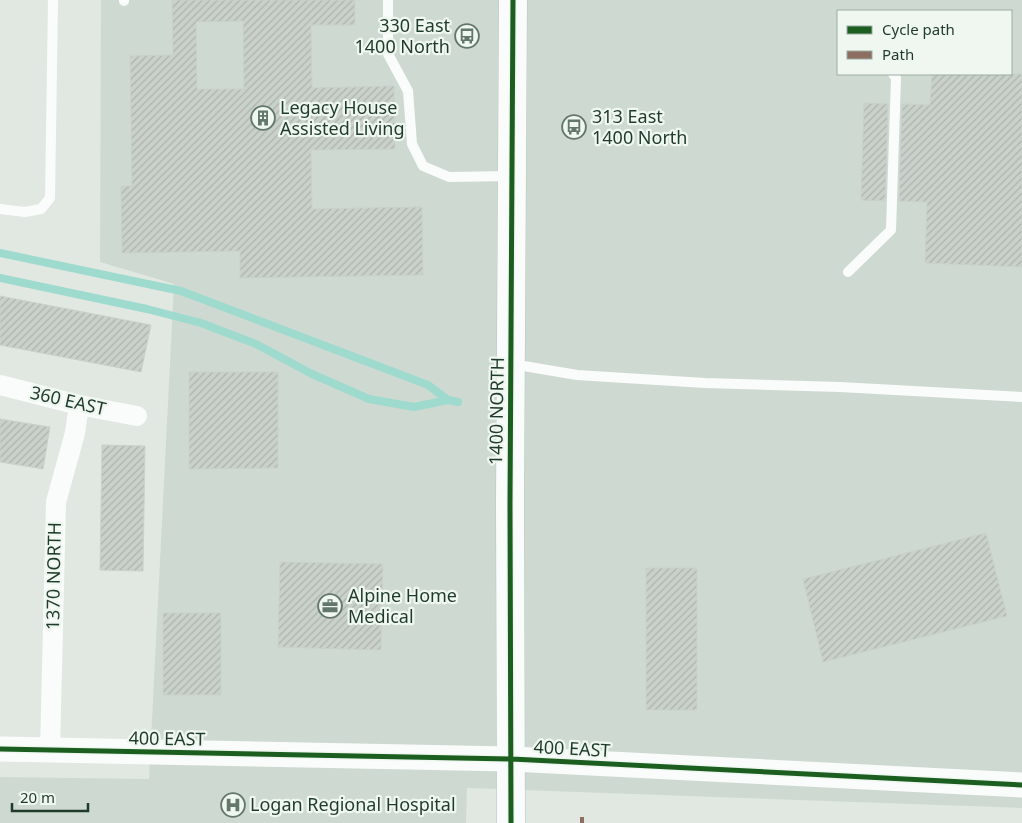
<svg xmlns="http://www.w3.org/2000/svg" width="1022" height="823" viewBox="0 0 1022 823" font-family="'Noto Sans',sans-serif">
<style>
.built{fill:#cedad1;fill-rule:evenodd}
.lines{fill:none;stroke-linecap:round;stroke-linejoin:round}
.stream{stroke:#9edace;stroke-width:8}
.building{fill:url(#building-hatch);stroke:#cad1cb;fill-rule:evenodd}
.secondary-casing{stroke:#bac5bd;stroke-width:29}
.service{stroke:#fafcfb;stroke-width:10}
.minor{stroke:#fafcfb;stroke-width:20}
.tertiary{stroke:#fafcfb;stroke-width:25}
.secondary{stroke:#fafcfb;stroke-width:28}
.quiet{stroke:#8d6e63;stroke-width:4;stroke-dasharray:8 4;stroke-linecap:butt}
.cycleway-casing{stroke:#eff7f0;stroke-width:8}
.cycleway{stroke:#1b5e20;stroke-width:5}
.labels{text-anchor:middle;stroke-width:4.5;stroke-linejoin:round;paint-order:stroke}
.poi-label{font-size:18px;fill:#1f3b2a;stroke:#eff7f0;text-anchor:start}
.street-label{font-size:18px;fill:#1f3b2a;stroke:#eff7f0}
</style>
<defs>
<pattern id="building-hatch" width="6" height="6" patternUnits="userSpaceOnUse" patternTransform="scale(1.25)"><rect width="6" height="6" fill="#cad1cb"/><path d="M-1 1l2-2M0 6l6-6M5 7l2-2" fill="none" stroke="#adb4ae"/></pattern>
</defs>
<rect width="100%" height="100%" fill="#e1e8e2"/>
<path class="built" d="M101,0h921v808l-555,-20 -1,35h-466v-46l149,2 25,-495 -74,-22zM838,11h173v63h-173z"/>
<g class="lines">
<path class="stream" d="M0,253l181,38 247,94 20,15 10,2
M0,278l147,31 54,14 55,21 56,30 57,25 45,8 34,-7"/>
</g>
<path class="building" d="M172,0h183v25h-44l1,63 82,-2 1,63 -84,1 1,59 110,-2 1,68 -183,3v-27l-118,2 -1,-67h11l-2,-130 43,-1zM243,21l1,68h-47l-1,-67z
M932,74h90v193l-97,-4 2,-61 -28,-1 3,-97 28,1z
M864,103l24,1 -3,97 -24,-1z
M0,296l151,29 -10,47 -141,-27z
M189,372h89v96l-89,1z
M0,419l50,8 -7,42 -43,-7z
M102,445l43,1 -2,125 -43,-1z
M986,533l21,83 -184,46 -20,-83z
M280,562l103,2 -2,86 -103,-3z
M646,568h51v142h-51z
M163,613h58v82h-58z"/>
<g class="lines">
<g class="secondary-casing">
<path id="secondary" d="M511,823l-1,-320 3,-503"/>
</g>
<path class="service" d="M124,0v1
M388,0v54l20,37 4,53 11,22 26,11 62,-1
M0,209l25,3 16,-3 9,-11 3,-198
M848,272l43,-42 5,-152 -3,-4
M512,364l65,11 128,8 135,4 182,10"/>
<path class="minor" d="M0,385l79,20 58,11
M50,751l6,-249 19,-69 4,-28"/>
<path class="tertiary" d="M0,749l512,10 510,26"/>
<use href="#secondary" class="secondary"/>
<path class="quiet" d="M582,823v-6"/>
<g class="cycleway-casing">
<path id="cycleway" d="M0,749l512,10 510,26
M511,823l-1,-320 3,-503"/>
</g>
<use href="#cycleway" class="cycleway"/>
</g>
<defs>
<g id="bus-ring" transform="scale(1.25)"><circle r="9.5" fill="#eff7f0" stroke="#63786a" stroke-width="1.5"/><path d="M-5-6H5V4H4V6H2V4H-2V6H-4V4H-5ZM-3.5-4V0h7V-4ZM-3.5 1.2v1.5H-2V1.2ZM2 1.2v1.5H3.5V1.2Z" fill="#63786a"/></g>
<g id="building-ring" transform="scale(1.25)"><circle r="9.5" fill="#eff7f0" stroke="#63786a" stroke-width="1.5"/><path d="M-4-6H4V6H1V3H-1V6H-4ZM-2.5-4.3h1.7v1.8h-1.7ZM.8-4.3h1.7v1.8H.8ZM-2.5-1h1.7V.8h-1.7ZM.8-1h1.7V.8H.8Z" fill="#63786a"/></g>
<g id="office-ring" transform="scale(1.25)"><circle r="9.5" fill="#eff7f0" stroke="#63786a" stroke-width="1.5"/><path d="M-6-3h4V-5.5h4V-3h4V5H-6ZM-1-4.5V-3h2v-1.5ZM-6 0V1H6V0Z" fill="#63786a"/></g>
<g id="hospital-ring" transform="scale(1.25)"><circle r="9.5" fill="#eff7f0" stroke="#63786a" stroke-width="1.5"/><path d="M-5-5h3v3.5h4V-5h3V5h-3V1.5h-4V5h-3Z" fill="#63786a"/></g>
</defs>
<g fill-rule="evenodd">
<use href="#bus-ring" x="467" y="36"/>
<use href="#building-ring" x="263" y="118"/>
<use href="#bus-ring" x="574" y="127"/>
<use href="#office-ring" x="330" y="606"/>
<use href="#hospital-ring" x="233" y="805"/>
</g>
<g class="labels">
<g class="poi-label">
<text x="450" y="32" text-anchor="end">330 East<tspan x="450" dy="21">1400 North</tspan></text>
<text x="280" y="114">Legacy House<tspan x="280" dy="21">Assisted Living</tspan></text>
<text x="592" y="123">313 East<tspan x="592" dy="21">1400 North</tspan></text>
<text x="348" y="602">Alpine Home<tspan x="348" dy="21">Medical</tspan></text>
<text x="250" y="811">Logan Regional Hospital</text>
</g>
<g class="street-label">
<text transform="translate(68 401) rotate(13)" y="6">360 EAST</text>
<text transform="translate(497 411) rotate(-89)" y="6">1400 NORTH</text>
<text transform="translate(54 576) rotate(-89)" y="6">1370 NORTH</text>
<text transform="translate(167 739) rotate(1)" y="6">400 EAST</text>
<text transform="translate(572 749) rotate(3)" y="6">400 EAST</text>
</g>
</g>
<rect x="837" y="10" width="175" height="65" fill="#eff7f0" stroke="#9caca1"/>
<rect x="847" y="26" width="25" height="8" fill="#1b5e20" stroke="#9caca1"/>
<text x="882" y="35" font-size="15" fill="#1f3b2a">Cycle path</text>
<rect x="847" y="51" width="25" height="8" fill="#8d6e63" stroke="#9caca1"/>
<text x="882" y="60" font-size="15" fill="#1f3b2a">Path</text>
<path d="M12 803v8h76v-8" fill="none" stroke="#1f3b2a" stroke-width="2.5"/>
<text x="20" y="803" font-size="15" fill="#1f3b2a" stroke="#eff7f0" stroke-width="4" paint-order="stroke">20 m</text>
</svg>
